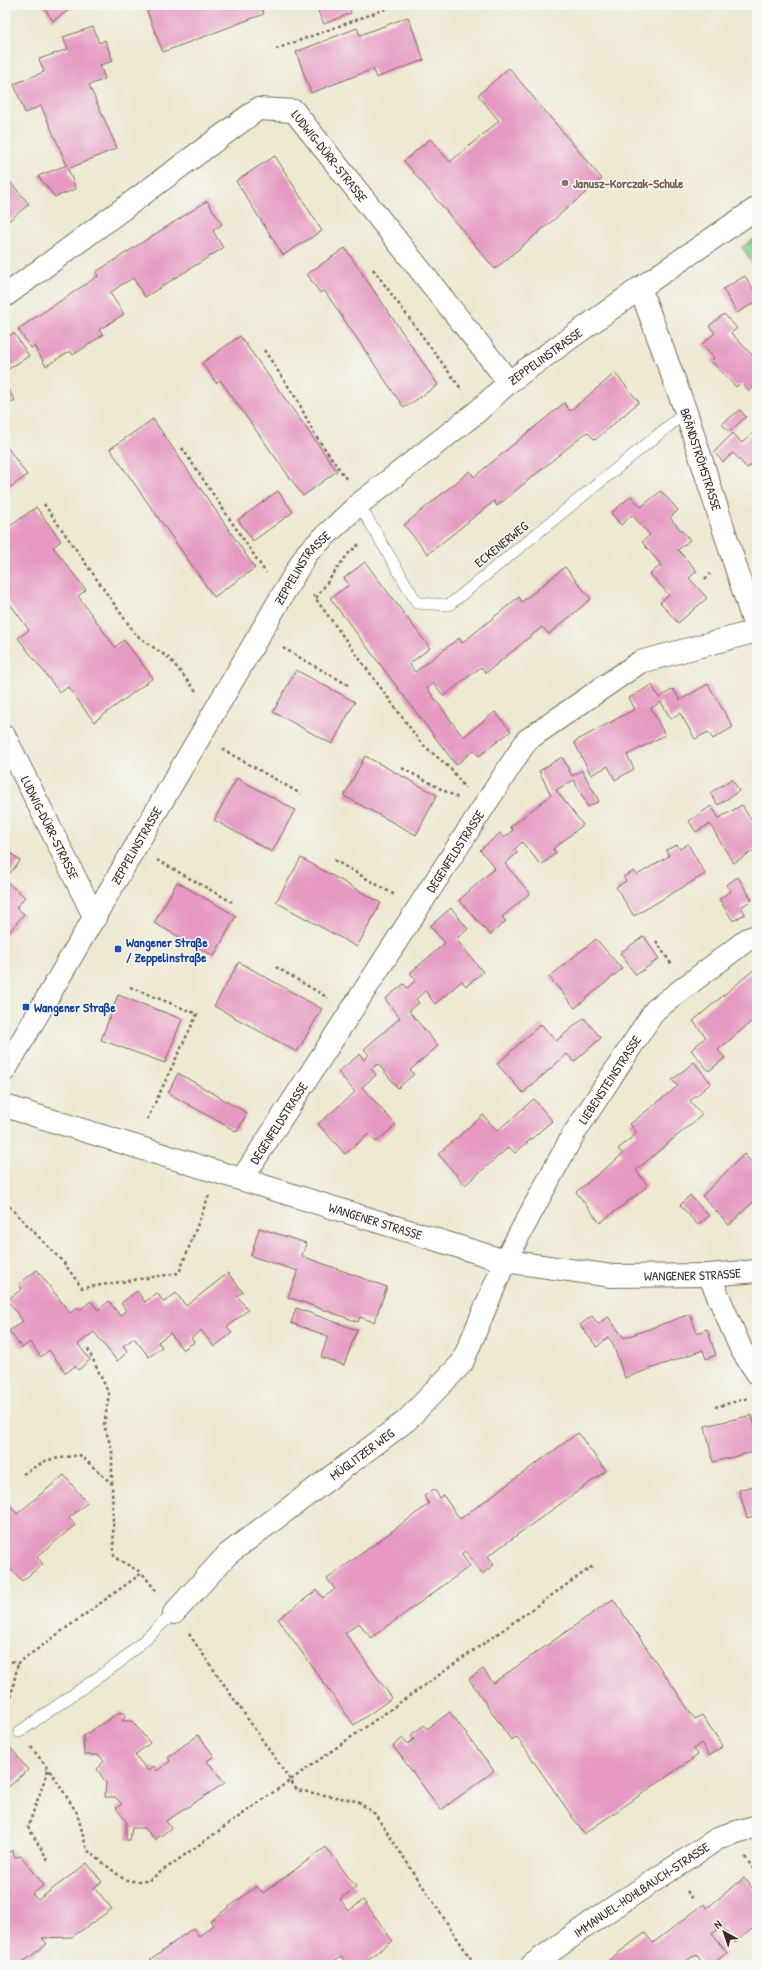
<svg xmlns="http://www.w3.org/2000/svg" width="762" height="1970" viewBox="0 0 762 1970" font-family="'Patrick Hand',sans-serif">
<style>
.green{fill:#7ecb89;stroke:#5c7a54}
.building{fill:#e598c1}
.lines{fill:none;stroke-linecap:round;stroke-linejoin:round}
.lane-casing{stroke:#796c5c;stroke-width:12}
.street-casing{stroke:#796c5c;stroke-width:24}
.path{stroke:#796c5c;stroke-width:2.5;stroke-dasharray:3 3;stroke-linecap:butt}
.lane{stroke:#fff;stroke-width:11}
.street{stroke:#fff;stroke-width:22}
.education-dot{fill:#8d6e63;stroke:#f6f6f2;stroke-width:1.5}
.transit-dot{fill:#1a4fb4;stroke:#f6f6f2;stroke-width:1.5}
.labels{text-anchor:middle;stroke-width:3.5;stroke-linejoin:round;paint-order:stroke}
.street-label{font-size:13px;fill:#3b2a1e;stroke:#f6f6f2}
.education-label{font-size:13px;font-weight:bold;fill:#785e54;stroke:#f6f6f2;text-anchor:start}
.transit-label{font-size:13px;font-weight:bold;fill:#164399;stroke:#f6f6f2;text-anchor:start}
</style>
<rect width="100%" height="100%" fill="#f6f6f2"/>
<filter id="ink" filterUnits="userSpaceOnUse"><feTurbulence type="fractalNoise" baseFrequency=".025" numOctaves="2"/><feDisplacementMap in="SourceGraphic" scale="8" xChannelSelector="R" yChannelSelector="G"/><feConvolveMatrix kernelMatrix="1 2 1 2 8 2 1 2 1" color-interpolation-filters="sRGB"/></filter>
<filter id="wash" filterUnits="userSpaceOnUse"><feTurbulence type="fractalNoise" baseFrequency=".012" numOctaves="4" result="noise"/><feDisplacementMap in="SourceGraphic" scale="16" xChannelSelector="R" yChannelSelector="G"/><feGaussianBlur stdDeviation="0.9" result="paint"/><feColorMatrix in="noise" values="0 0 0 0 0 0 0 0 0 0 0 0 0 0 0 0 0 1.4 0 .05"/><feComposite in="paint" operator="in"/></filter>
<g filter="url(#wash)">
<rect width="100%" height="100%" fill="#ede8d0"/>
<path class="green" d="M757,237v34l-15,-24z"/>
<g id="blocks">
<path class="building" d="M42,5h34l-23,16z
M157,5h103l4,9 -101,38 -17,-43z
M327,5h21l3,8 -27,11 -7,-15z
M408,17l16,43 -48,18 -3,-9 -62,24 -15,-41 61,-24 3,7z
M93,27l6,16 6,-3 8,21 -13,4 5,14 -16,6 28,63 -49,21 8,20 -21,8 -17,-21 29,-11 -26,-59 -16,7 -11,-29 30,-12 -5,-13 29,-10 -5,-12z
M509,68l93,111 -107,90 -91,-108 26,-22 20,23 49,-41 -21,-26z
M275,156l47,75 -39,24 -47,-74z
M5,176l24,28 -24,20z
M207,201l15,23 -9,7 10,17 -78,49 -12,-19 -12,7 -11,8 14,21 -25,16 4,5 -30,20 -3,-4 -24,15 -12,-20 -3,2 -13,-19 80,-53 -2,-4z
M345,248l93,137 -34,23 -80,-118 -4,3 -13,-19z
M745,276l12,19v6l-20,12 -14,-24z
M724,314l13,14 -6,5 26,27v24l-8,7 -8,-9 -5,5 -25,-26 3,-3 -12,-14 13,-11 -6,-7z
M14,333l15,23 -22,14 -2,-2v-30z
M240,336l97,135 -34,25 -83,-116 -4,3 -14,-20z
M615,373l24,29 -44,38 -8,-8 -90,74 -3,-5 -66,53 -24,-29 66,-54 4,6 90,-74 6,8z
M5,385l10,15 -10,6z
M740,410l6,7 -17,15 -7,-8z
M153,419l102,149 -41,29 -104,-148z
M756,430l1,40 -5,-5 -5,3 -14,-15 -10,9 -9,-10 19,-19 9,10z
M5,444l22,31 -22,16z
M278,491l15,21 -40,29 -15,-21z
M661,491l17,19 -8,8 20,22 -12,10 19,21 -8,7 18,20 -29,25 -18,-21 9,-7 -19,-21 11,-9 -19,-23 8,-7 -18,-20 -11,10 -10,-12 20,-17 10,11z
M36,507l25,34 -8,6 33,43 -8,6 37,51 9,-7 29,38 -59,44 -26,-35 -8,6 -42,-55 11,-8 -24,-33v-67z
M365,562l65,86 -21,16 6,8 44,-34 3,5 57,-46 3,5 43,-35 26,32 -42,35 -7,-7 -56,46 -5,-6 -37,29 -11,-13 -6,5 36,49 32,-25 16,19 -32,25 -5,-6 -18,15 -126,-167 19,-13 -5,-7z
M296,670l59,32 -23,42 -59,-32z
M708,684l25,43 -20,12 -5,-7 -13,7 -15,-26 -9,6 -10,-17 -10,6 14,27 -38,20 7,14 -19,11 -7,-14 -17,9 -17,-33 61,-33 -6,-11 23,-13 7,13 14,-9 7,11z
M365,756l72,39 -21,40 -72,-39z
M562,757l10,19 10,-6 17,31 -11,6 -14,-27 -18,10 27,35 -30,24 3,4 -15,12 -19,-23 -8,8 3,3 -12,11 25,29 -28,24 4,4 -16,14 -31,-35 36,-32 -15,-18 20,-17 4,5 9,-8 -3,-3 41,-32 -12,-24z
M237,778l58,32 -23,42 -58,-32z
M732,779l7,12 -21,14 -8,-12z
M742,805l15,25v19l-24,14 -23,-39 -14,8 -7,-11 22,-15 8,12z
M688,844l17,30 -71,42 -18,-29 10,-6 -3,-4 11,-6 3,4 32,-19 -3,-6 11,-5 3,4z
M5,848l15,13 -15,18z
M301,858l80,45 -24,44 -81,-45z
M738,877l14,23 -11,7 4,7 -12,7 -14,-22 12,-8 -5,-6z
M5,880l20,17 -9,11 8,6 -19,23z
M177,882l59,34 -22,40 -60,-33z
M451,908l17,21 -12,10 27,33 -17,14 -4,-5 -27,23 -10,-13 -9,8 3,4 -10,8 29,35 -28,24 4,4 -16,14 -20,-24 -7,5 5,6 -14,12 34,38 -20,17 -7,-8 -24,20 -27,-30 37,-32 -17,-20 22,-18 4,6 5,-5 -5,-6 36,-31 -15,-19 19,-15 3,4 9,-8 -6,-7 35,-30 -15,-17z
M644,936l15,23 -23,16 -16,-22z
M596,939l26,30 -47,39 -26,-31z
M239,962l83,47 -25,43 -83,-46z
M757,967v50l-39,33 7,8 -16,13 -18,-21 15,-13 -13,-16z
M118,995l64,24 -17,44 -64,-23z
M584,1018l17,20 -27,24 -7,-8 -44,39 -26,-29 44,-40 15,17z
M694,1062l17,21 -21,18 12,14 -66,55 12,16 -48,37 -24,-31 47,-38 -5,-5 19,-16 -7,-9 48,-38 -6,-6z
M178,1073l69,40 -10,19 -69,-39z
M534,1099l18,22 -37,32 -6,-6 -44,38 -27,-31 45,-39 14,16z
M744,1154l13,14v30l-28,27 -27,-29z
M690,1195l19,21 -11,9 -18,-20z
M259,1228l47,15 -4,13 85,31 -13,35 -14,-5 -2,5 -70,-25 10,-26 -47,-15z
M37,1270l33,43 8,-6 2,3 11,-9 7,9 11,-9 11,15 6,-6 -5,-7 16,-12 8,11 12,-9 7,9 12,-9 10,13 42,-33 15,19 -6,4 11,14 -21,17 5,6 -18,14 -13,-17 -10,8 3,4 -11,8 -13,-17 -12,9 4,5 -13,10 -15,-19 -11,8 5,6 -11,9 -23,-29 -16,12 12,16 -12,10 -3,-4 -9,7 -17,-23 -8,7 -11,-15 -8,6 -13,-17 14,-10 -16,-21 15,-11 -3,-5z
M296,1308l61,22 -13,35 -23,-8 7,-21 -37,-13z
M690,1314l7,19 10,-4 9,26 -10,4 -3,-9 -78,28 -13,-36 -4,-5 -11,10 -17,-22 12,-9 6,8 10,-7 16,21z
M752,1415l5,21v15l-44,11 -8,-36z
M578,1433l28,38 -118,85 6,9 -12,9 -17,-23 -4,3 9,12 -99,72 -12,-15 -14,10 47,65 -38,27 -76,-106 39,-29 6,8 12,-9 -8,-10 102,-75 -5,-8 10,-7 6,9 3,-3 17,24z
M64,1475l23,28 -18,15 6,7 -38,32 6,7 -21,17 -10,-11 -7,5v-76l12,15z
M757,1485v30l-10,3 -8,-28z
M613,1599l82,120 7,-4 21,31 -14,10 -8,-13 -8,6 5,6 -114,79 -67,-97 -6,3 -42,-61 14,-10 10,14z
M120,1712l6,2 -4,7h10l18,22 -15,12 13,16 6,-5 3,5 13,-10 -2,-4 30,-22 16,21 -7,5 18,22 -59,38 5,7 -16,12 -10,-12h-13l-2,12h-4v-19l-10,-13 6,-4 -7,-7h-10l1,-14 -9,-14 7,-8 -5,-6h-15l-1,-19z
M450,1712l44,59 -53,39 -48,-64 10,-8 5,6 6,-5 -3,-4 13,-10 3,4z
M10,1747l18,23 -23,20v-39z
M326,1847l30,40 -16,12 9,12 14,-11 30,41 -33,24h-13l-6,-8 -11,8h-104l-3,-4 -6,4h-67l-2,-3 45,-34 6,8 14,-11 -3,-4 47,-35 6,7z
M13,1850l1,7 7,-1 23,29 -12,9 6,6 49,-37 15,19 -8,5 18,22 -40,28 -30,1 5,6 -28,21h-5l-5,-5h-4v-105z
M744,1878l13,16v31l-22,18 -13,-17 -10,8 15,19 -16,12h-7l-8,-11 -15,11h-73l-2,-3 39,-29 8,10 51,-39 3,4z"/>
</g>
</g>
<g filter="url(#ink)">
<use href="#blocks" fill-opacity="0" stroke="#796c5c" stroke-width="1"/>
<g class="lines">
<g class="lane-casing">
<path id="lane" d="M359,504l58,99 32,2 237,-193
M19,1732l101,-70 54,-49"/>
</g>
<g class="street-casing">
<g id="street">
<path id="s1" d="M640,288l46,124 71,221"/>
<path id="s2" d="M5,296l253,-187 36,2 215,271"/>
<path id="s3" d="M5,737l90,181"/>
<path id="s4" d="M5,1070l302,-517 52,-49 119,-93 31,-29 131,-94 117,-80"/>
<path id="s5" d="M5,1106l500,155 107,15 97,-1 48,-4"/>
<path id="s6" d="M242,1179l285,-439 113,-78 117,-31"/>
<path d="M709,1275l32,74 16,24"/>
<path id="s7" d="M174,1613l54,-59 178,-133 56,-58 43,-102 43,-80 25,-46 82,-125 93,-71 9,-3"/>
<path id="s8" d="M532,1965l64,-46 124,-82 37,-11"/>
</g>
</g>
<path class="path" d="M276,49l118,-43
M373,269l89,121
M264,350l34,51 15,31 34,48
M182,448l84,125
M44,504l92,131 34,24 26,32
M705,579l5,-5
M313,595l108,148 30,26 14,19
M316,598l31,-43 12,-11
M283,648l67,38
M222,749l79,45
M402,768l56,30
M157,860l75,42
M334,860l61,35
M656,941l16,24
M276,967l52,31
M130,987l67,27 -51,108
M5,1202l59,61 18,25 97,-15 30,-78
M88,1349l21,45 -5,31 8,25v33
M715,1407l34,-9
M23,1474l24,-14 33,-5 32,29 2,73 28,16
M189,1634l108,156 60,11 18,13 100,151
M5,1660l13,3 124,-90 15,19
M7,1715l11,-52
M31,1747l22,28 24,38 10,37 39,31h22l445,-315
M745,1857l12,17
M48,1860l-20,-33 20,-57
M687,1891l7,10"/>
<use href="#lane" class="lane"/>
<use href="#street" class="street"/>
</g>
</g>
<circle class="education-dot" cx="565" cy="183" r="4"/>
<g class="transit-dot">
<rect x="114" y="945" width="8" height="8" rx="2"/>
<rect x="22" y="1003" width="8" height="8" rx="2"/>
</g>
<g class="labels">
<g class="street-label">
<text dy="5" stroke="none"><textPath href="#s2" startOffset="408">LUDWIG-DÜRR-STRASSE</textPath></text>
<text dy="5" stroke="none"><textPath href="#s4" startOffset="908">ZEPPELINSTRASSE</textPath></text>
<text dy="5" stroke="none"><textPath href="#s1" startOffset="182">BRÄNDSTRÖMSTRASSE</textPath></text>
<text transform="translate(501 544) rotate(-39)" y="5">ECKENERWEG</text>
<text dy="5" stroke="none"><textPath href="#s4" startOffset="584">ZEPPELINSTRASSE</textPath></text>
<text dy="5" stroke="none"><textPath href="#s3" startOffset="101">LUDWIG-DÜRR-STRASSE</textPath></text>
<text dy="5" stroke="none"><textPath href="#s4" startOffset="260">ZEPPELINSTRASSE</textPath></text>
<text dy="5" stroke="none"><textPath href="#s6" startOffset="391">DEGENFELDSTRASSE</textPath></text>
<text dy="5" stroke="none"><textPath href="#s7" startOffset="703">LIEBENSTEINSTRASSE</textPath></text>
<text dy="5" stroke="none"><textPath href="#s6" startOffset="67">DEGENFELDSTRASSE</textPath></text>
<text dy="5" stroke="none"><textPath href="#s5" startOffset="388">WANGENER STRASSE</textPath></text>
<text dy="5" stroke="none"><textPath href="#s5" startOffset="712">WANGENER STRASSE</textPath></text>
<text dy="5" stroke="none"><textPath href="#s7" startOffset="247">MÜGLITZER WEG</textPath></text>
<text dy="5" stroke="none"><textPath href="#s8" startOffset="133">IMMANUEL-HOHLBAUCH-STRASSE</textPath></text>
</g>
<g class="education-label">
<text x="573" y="188">Janusz-Korczak-Schule</text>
</g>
<g class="transit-label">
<text x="126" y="947">Wangener Straße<tspan x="126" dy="15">/ Zeppelinstraße</tspan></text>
<text x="34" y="1012">Wangener Straße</text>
</g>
</g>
<rect width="762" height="1970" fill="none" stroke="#f6f6f2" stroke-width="20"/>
<g transform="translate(724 1932) rotate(320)" stroke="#f6f6f2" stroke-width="3" paint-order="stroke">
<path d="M0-3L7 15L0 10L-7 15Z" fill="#3b2a1e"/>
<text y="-6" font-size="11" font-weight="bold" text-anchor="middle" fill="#3b2a1e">N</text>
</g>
</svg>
